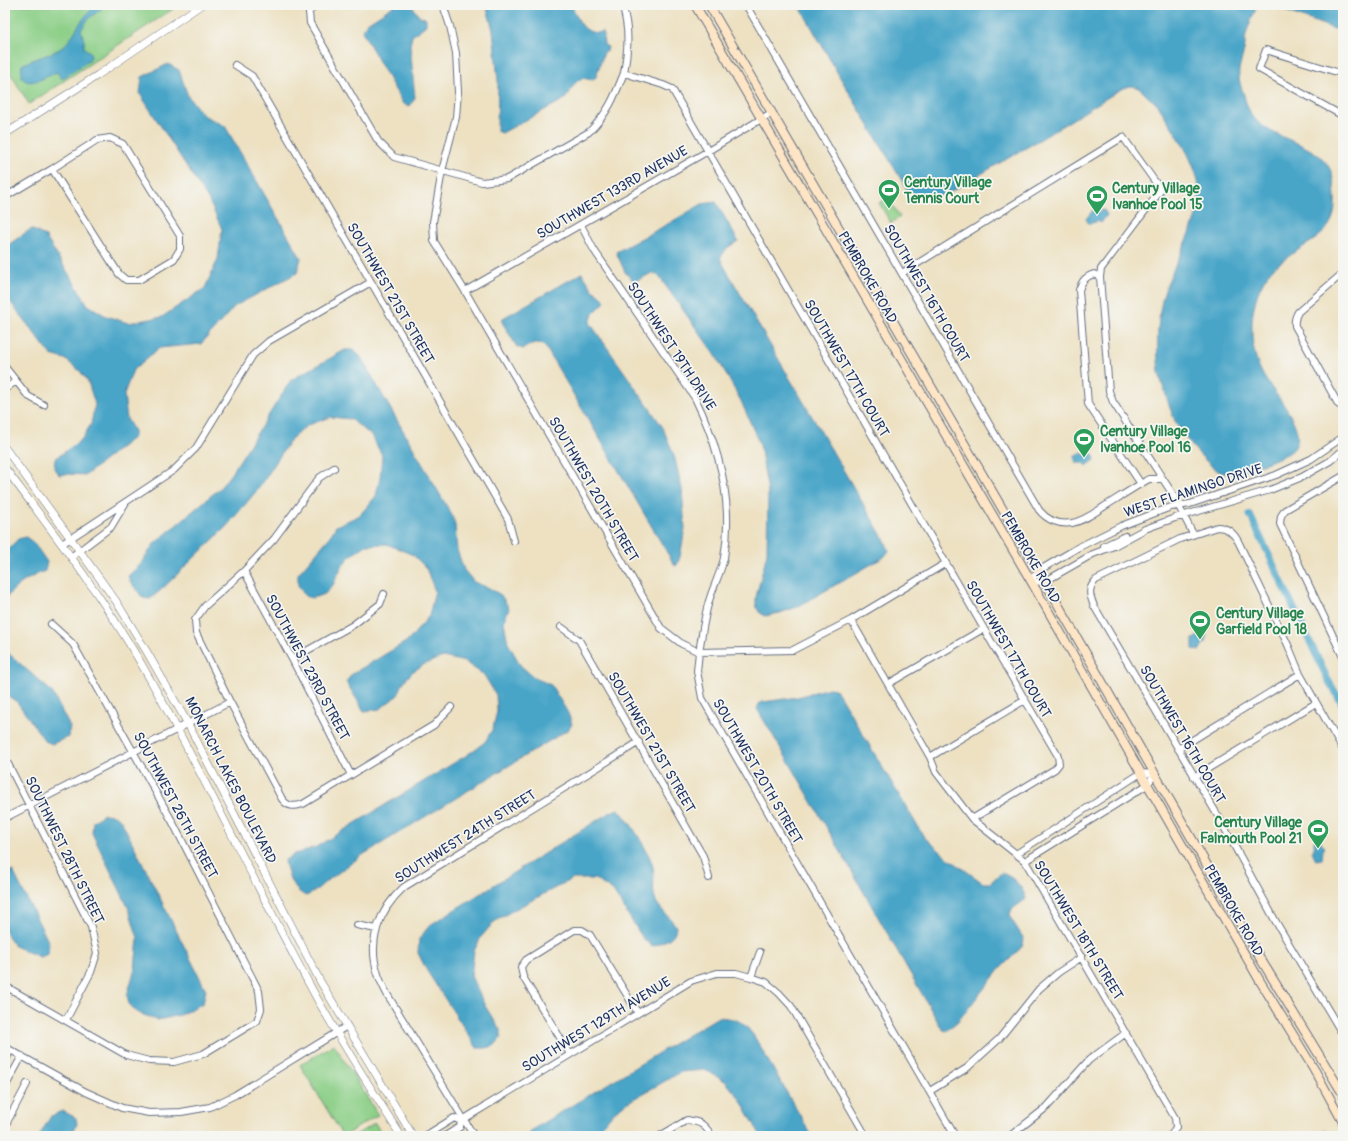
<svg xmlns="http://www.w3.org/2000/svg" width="1348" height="1141" viewBox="0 0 1348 1141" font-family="Pangolin,sans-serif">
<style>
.green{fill:#8ccf87;stroke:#547f72}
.water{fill:#4aa5c8;stroke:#326a93}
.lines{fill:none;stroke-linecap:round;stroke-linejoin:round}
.canal{stroke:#4aa5c8;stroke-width:7}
.minor-casing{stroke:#646d81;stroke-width:8}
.tertiary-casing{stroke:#646d81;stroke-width:8}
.secondary-casing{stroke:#646d81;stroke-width:10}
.minor{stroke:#fff;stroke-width:6}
.tertiary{stroke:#fff;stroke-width:7}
.secondary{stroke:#fde5c5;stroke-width:8}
.labels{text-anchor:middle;stroke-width:3.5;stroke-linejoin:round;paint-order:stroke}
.leisure-label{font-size:14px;font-weight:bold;fill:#27864d;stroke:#f6f6f2;text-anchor:start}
.street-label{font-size:14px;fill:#1b2f5e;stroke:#f6f6f2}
</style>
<rect width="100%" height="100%" fill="#f6f6f2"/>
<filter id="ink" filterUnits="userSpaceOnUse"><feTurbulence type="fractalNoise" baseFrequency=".025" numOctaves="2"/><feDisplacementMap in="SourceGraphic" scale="8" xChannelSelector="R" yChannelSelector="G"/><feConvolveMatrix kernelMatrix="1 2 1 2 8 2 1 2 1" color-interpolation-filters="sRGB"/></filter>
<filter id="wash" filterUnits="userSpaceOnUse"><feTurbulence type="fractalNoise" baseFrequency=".012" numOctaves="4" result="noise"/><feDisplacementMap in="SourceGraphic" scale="16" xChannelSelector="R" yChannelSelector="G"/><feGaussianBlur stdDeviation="0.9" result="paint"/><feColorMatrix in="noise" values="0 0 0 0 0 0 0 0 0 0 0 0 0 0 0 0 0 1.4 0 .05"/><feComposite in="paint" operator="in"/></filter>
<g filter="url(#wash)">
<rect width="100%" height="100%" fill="#ede1c2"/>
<path class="green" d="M5,5h174l-150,99 -24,-40z
M888,198l12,19 -9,6 -12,-20z
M334,1044l44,71 -35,21 -43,-71z
M375,1123l8,13h-29z"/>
<path class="water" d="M96,5h10l-18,14 -7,11 3,11v7l6,4 1,5 -3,4 -26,18 -5,-7c-13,6 -40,22 -35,-7 12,-7 26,-9 38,-16 10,-7 14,-17 21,-27 4,-6 10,-12 15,-17z
M395,5h16l9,12 6,1v7l-14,11 -2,9 5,53 -5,8 -7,-2 -41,-73 5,-8z
M486,5h85c8,15 12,31 32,27l1,13 4,2 -1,4 -3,1 -8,25 -3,3 -11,-2 -7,5 -10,16 -63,34 -5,-2 1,-50 -5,-51z
M799,5h461l-3,1c-4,10 -9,20 -11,29 -2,9 1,2 -1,10 -1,9 -5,17 -6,25 -1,9 2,17 5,25 2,9 5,17 11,24 21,24 73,24 78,60 2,12 4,30 -1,41 -7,15 -21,22 -34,30 -10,7 -21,14 -29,23 -12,15 -18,38 -17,58 0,15 4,31 11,44 9,17 55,63 24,79 -13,6 -50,22 -64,19 -12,-2 -43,-40 -48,-52 -4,-9 -7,-19 -10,-29 -2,-6 -5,-13 -6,-20 -3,-25 -2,-58 6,-82 12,-35 44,-77 31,-116 -8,-26 -26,-49 -40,-72 -10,-3 -14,-17 -26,-16 -3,0 -9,4 -12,5l-82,51 -86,50 -19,6 -14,-2 -9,-5 -67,-112z
M1269,5h74v27z
M168,64l11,6 9,26 15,19 22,11 76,132 -4,15 -62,33 -34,38 -42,4 -26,22 -9,24 3,25 7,12v6l-48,38 -20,-1 -7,1 -1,-3 -4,-3 1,-10 27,-20 9,-15 4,-20 -7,-22 -8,-11 -15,-12 -14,-4 -46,-60v-48l26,-18 14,7 43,69 18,11 22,7 34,-6 43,-29 13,-29 4,-30 -13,-28 -69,-107 2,-17z
M716,202l22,39 -11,7 -7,10 4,8 162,277 3,8 -5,6 -87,50 -17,6 -15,3 -6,-4 -3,-6v-9l11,-44 1,-60 -8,-48 -19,-44 -25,-45 -58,-81 -6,-2 -18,9 -9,-10 -9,-20 50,-27 36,-21z
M1093,210l3,2 8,-2 3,5 -6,8 -3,-2 -9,3 -3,-5z
M582,273l12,18 9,7 2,4 -12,12 -3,9 72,103 12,29 8,34 3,40 -5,28 -3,8 -2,1 -129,-218c-8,-9 -14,-4 -23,1l-6,-2 -15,-25 1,-4z
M345,350h8l7,6 93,161 2,8 2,25 7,20 10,12 15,6 12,7 8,13 -5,14 4,21 13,23 14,12 16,7 17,28 4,11 -3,5 -208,127 -38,28 -9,8 -8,4c-14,-6 -19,-22 -21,-36l10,-6 21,-7 151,-92 18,-13 8,-14 4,-17 -1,-16 -12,-20 -19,-13 -22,-5 -18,7 -13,8 -9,11 -5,12 -18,14 -16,2 -18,-29 6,-8 57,-34 20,-24 6,-25 -9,-23 -13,-13 -26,-11 -21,1 -17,12 -8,11 -8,17 -8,9 -13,4 -7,-2 -7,-11v-11l31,-36 7,-12 24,-11 16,-19 4,-18 2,-23 -11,-20 -21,-16 -19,-2 -23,8 -17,14 -32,49 -33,39 -65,63 -11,9 -7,-1 -13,-17 -2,-5 13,-12 13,-20 66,-56 13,-17 58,-91z
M1082,452l2,3 9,-1 2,6 -9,6 -3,-3h-7l-2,-6z
M26,537l8,6 13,19 -2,9c-17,7 -30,14 -40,29v-48l13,-13z
M1201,631l5,2v10h-2l-5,8 -6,-2v-10l3,-1z
M5,646l3,7 44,39 18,35 -2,10 -16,7 -7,-3 -28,-39 -12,-8z
M829,688l6,1 4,5 85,143 24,21 35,25h7l11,-10c12,3 22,14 25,26l-15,11 -1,7 14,22 -1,5 -3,5 -21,21 -41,51 -12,10 -4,-2 -147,-257 -38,-63 2,-5 4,-2 35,-5z
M618,809c11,10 32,44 35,58 2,10 -1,22 2,32 4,10 15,18 21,27 0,13 -12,15 -23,20l-9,-6 -31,-49 -18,-12h-23l-62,33 -16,10 -13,15 -7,14 -3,25 14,30 16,25v7l-7,8 -8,2h-9l-50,-77 -9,-18 1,-14 11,-14 179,-112z
M104,814l10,1 7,5 85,170 -3,13 -23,12 -22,5 -20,-7 -9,-9 -2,-9 8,-26 3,-31 -10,-31 -36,-74 1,-12z
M1314,840h6l5,8 -2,2 -1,9 -6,1 -4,-9 2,-2z
M5,871h8l36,72 -1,11 -8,3 -26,-11 -9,-15z
M718,1017c20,2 24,3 36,19l58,100h-51l-21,-37 -15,-18 -20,-11 -24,2 -53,30 -14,10 -16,19 -1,5h-69l5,-7z
M63,1111l13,7 1,6 -6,12h-32l12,-20z"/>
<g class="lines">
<path class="canal" d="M1250,515l78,165 15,25
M1320,1136l5,-3"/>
</g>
</g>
<g filter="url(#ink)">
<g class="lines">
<g class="minor-casing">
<path id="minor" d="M315,5l-6,7 1,11 68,118 16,16 88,25 25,-3 82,-47c19,-19 25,-34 35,-59
M443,5l7,21 6,27 2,39 -2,25 -14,54 -9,51 1,19 31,50 196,337 21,16 17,8 -2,19 5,27 253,438
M622,5c8,24 6,44 2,68l39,12 9,4 353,611 33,56 1,8 -4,5 -83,50
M746,5l293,505c8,10 20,15 33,13 11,-2 21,-9 30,-15 16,-10 31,-20 47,-29h12
M235,65l17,11 256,443 6,22
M1343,74l-77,-24 -7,19 84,47
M5,197l47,-28 45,-29 13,-2 13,6 57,92v13l-6,10 -35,21h-13l-7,-6 -67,-105
M581,225l13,25 101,148c24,49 39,104 29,160 -3,14 -11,29 -15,43 -5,16 -7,34 -10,51l94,-2 58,-30 95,-57
M902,273l221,-136 38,53 -60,79 -1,8 9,114 4,11 59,91 21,41
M1343,273l-45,39c-3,5 -4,8 -3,14l42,76 2,3 4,1
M1100,277l-6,-3c-9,3 -12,7 -15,16l9,114 53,80
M465,291l243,-140 63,-38
M5,367l23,29 16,9
M5,389l11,-8
M334,468l-15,10 -45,61 -30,32 -39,35 -10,14 1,13 34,69 52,97c6,8 12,8 21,5l131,-79 17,-18
M1343,476l-58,34 -4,6 -1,8 63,133
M62,544l112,-74 22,-22 57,-93 16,-14 102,-59
M1104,546l21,-10
M71,557l40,-30 15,-25
M244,571l48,88 59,116
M1031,581l7,-10 7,-4 34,-20 42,-21 50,-19 19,-3 86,-29 35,-16 32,-22
M1031,581l13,1 49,-28 21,-8 31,-17 30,-11 95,-28 32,-13 28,-16 13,-11
M851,620l79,137 6,15 36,47 53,42 150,257 1,9 -4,7 -3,2
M561,627l18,13 124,216 6,22
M292,659l61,-34 27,-21 4,-10
M888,684l95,-55
M1178,749l122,-75
M1343,750l-43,-76 -12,-29 -50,-104c-5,-9 -11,-14 -21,-14l-37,12 -84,41c-9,9 -6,16 -2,26l124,210 58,106 67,113
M930,757l95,-57
M5,758l86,169 6,26 -6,19 -25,48
M1194,777l122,-74
M5,818l225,-116
M1016,854l125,-81 14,1
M1025,861l122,-76 8,-11
M357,925l19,4
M751,977l9,-25
M5,986l121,69 23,6 25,1 29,-8 54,-33 4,-12 -2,-18 -87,-170 -99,-177 -22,-20
M5,1047l81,45 36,16 27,5 32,-1 29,-5 25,-12 112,-69
M570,1054l-47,-77 -2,-10 5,-7 48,-30h8l8,5 48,78
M5,1063l5,-13
M5,1087l17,-31
M930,1091l37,-23 32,-29 40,-50 20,-17 23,-15
M461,1121l230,-140 26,-8h19l15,4 15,5 13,11 12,13 75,130
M5,1126l22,-42
M268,1136l3,-1 14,1
M425,1136l29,-18 7,3 -1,6 -15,9
M474,1136l-87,-142c-3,-6 -7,-13 -9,-20 -11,-33 1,-64 26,-87l235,-145
M660,1136l27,-16c14,2 17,4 25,16
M1010,1136l37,-29 42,-47 37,-27"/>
</g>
<g class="tertiary-casing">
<path id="tertiary" d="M5,134l93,-59 103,-70
M5,448l111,153 31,51 41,72 132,257 93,155
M5,468c47,63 95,125 134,192 61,105 111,216 169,322 28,53 61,103 93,154"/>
</g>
<g class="secondary-casing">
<path id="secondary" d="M695,5l336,576 229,400 54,88 29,53
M709,5l343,589 208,364 83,136"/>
</g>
<use href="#minor" class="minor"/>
<use href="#tertiary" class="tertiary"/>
<use href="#secondary" class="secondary"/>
</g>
</g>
<defs>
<g id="stadium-pin" transform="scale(1.15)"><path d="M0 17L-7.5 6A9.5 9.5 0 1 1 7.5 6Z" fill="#2e9e5b" stroke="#f6f6f2"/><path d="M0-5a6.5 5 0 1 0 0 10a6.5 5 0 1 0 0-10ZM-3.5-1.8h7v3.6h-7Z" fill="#fff"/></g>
</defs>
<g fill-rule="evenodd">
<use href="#stadium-pin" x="889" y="190"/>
<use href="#stadium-pin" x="1097" y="196"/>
<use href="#stadium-pin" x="1084" y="439"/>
<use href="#stadium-pin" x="1200" y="621"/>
<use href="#stadium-pin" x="1318" y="830"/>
</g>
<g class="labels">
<g class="leisure-label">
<text x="904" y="187">Century Village<tspan x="904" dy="16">Tennis Court</tspan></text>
<text x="1112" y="193">Century Village<tspan x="1112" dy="16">Ivanhoe Pool 15</tspan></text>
<text x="1100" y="436">Century Village<tspan x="1100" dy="16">Ivanhoe Pool 16</tspan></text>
<text x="1216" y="618">Century Village<tspan x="1216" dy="16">Garfield Pool 18</tspan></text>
<text x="1302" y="827" text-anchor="end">Century Village<tspan x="1302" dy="16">Falmouth Pool 21</tspan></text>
</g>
<g class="street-label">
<text transform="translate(612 192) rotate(-30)" y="5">SOUTHWEST 133RD AVENUE</text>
<text transform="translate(868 277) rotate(60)" y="5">PEMBROKE ROAD</text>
<text transform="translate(391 293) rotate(60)" y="5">SOUTHWEST 21ST STREET</text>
<text transform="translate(927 293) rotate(60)" y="5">SOUTHWEST 16TH COURT</text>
<text transform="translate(672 346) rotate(57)" y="5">SOUTHWEST 19TH DRIVE</text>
<text transform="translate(847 368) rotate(60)" y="5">SOUTHWEST 17TH COURT</text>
<text transform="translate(594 489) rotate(60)" y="5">SOUTHWEST 20TH STREET</text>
<text transform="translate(1193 490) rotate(-18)" y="5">WEST FLAMINGO DRIVE</text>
<text transform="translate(1031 557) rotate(60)" y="5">PEMBROKE ROAD</text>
<text transform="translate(1009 649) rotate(60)" y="5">SOUTHWEST 17TH COURT</text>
<text transform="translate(308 667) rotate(62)" y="5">SOUTHWEST 23RD STREET</text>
<text transform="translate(1183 734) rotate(60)" y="5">SOUTHWEST 16TH COURT</text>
<text transform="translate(652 742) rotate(60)" y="5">SOUTHWEST 21ST STREET</text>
<text transform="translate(758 771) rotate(60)" y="5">SOUTHWEST 20TH STREET</text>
<text transform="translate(231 780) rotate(63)" y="5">MONARCH LAKES BOULEVARD</text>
<text transform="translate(176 805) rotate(62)" y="5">SOUTHWEST 26TH STREET</text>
<text transform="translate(465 836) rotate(-32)" y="5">SOUTHWEST 24TH STREET</text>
<text transform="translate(65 850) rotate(64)" y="5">SOUTHWEST 28TH STREET</text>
<text transform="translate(1234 910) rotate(60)" y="5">PEMBROKE ROAD</text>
<text transform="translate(1079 930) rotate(59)" y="5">SOUTHWEST 18TH STREET</text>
<text transform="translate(596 1024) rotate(-31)" y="5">SOUTHWEST 129TH AVENUE</text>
</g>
</g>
<rect width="1348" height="1141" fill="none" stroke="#f6f6f2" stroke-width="20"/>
</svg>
